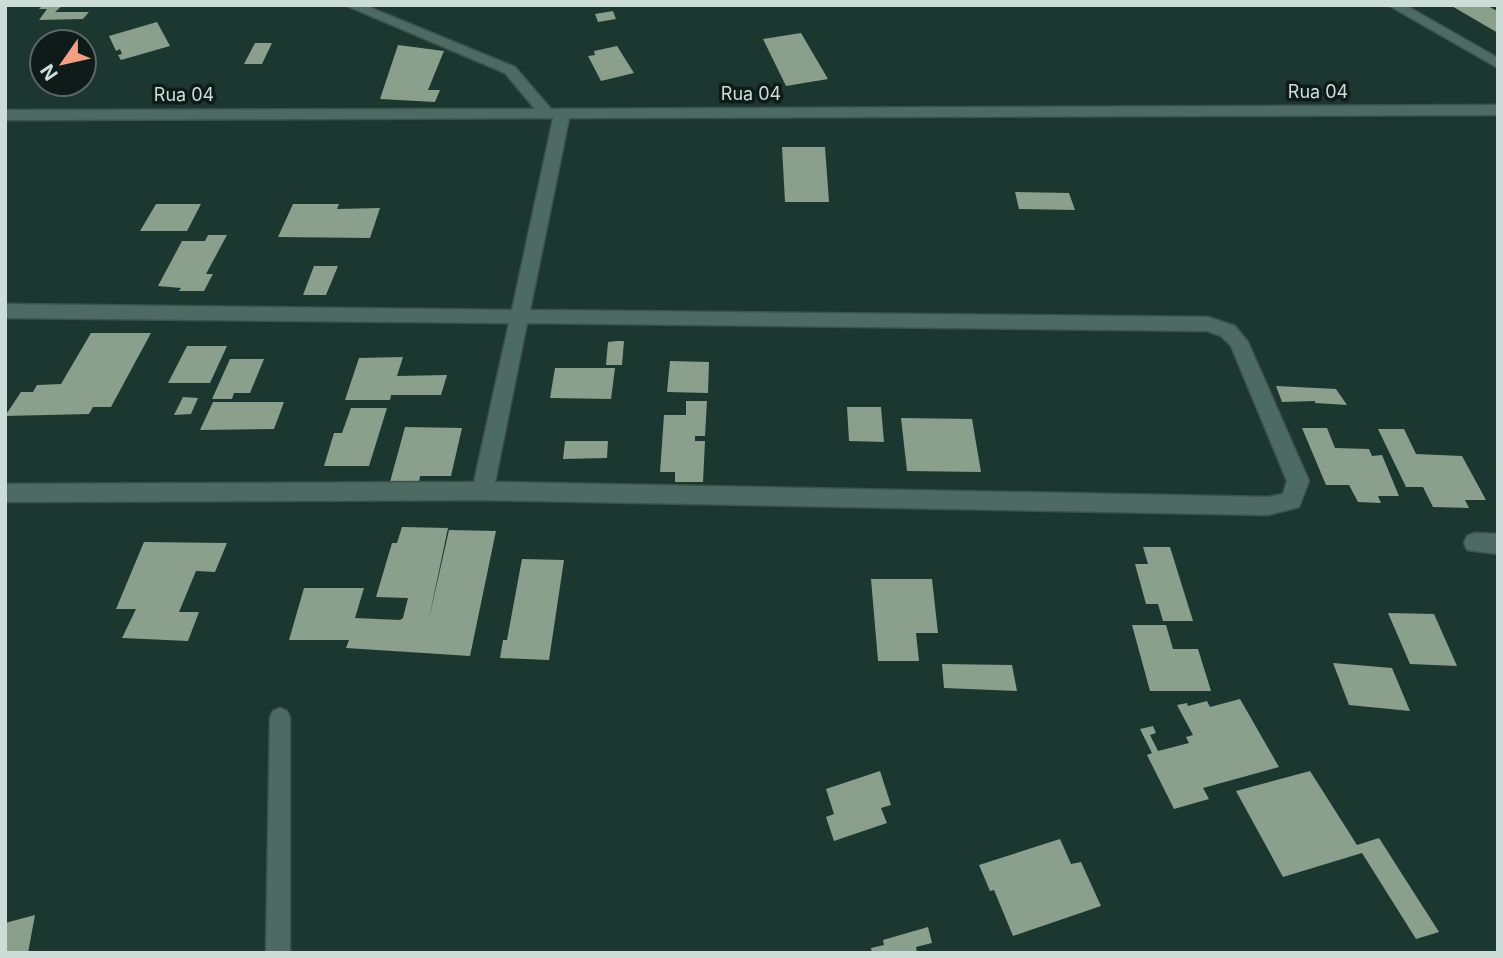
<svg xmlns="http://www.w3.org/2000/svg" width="1503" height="958" viewBox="0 0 1503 958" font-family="Inter,sans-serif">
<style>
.building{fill:#8a9f8c}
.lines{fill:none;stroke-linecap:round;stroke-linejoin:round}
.lane-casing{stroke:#3b534d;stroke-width:3}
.street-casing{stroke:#3b534d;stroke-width:3}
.secondary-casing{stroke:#3b534d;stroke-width:3}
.lane{fill:#4d6b62;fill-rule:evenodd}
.street{fill:#4d6b62;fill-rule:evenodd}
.secondary{fill:#4d6b62;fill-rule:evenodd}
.labels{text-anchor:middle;stroke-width:7;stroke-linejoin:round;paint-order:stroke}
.far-street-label{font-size:18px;fill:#ccdcd7;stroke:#0f1b18}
</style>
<rect width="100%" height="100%" fill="#1b3730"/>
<path class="building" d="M43,5h20l-8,7h34l-6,7 -44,1 8,-11h-8z
M1450,5h36l11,6 1,22z
M613,11l3,8 -18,3 -3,-8z
M157,22l13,24 -49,14 -3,-5 4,-1 -2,-5 -4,2 -7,-15z
M801,33l27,46 -42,7 -23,-47z
M255,43h17l-10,21h-18z
M398,45l46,6 -16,39h12l-5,12 -55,-3z
M617,46l17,27 -33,8 -13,-25 7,-1 -1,-4z
M782,147h43l4,55h-44z
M1015,192l54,1 6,17 -56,-1z
M156,204h45l-14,27h-47z
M293,204h46l-2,5 43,-1 -10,30 -92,-1z
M208,235h19l-21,39h7l-9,17h-25l2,-3 -23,-2 24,-45h23z
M314,266h24l-12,29h-23z
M91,333h60l-40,74h-18l-4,7 -84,2 16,-24h12l4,-7 24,-1z
M617,341h7l-2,24h-16l2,-23z
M187,346h40l-17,37h-42z
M403,357l-6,19 50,-1 -6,20h-50l-1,5h-45l14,-42z
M230,359h34l-14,34h-16l-2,6h-20z
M670,361l39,1 -1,31 -41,-1z
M555,368h60l-4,31 -61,-1z
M1276,386l60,3 11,16 -32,-2v-2l-33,1z
M183,397l15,1 -7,16 -17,1z
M686,401h21l-2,35h-10v5h10l-2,41h-28v-10h-15l4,-57h22z
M213,402h71l-10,27 -74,1z
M847,407h34l3,35 -35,-1z
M351,408h36l-18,58h-45l10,-33h8z
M901,418l71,1 9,53 -74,-1z
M405,427l57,1 -11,48h-31l-1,6h-29z
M1302,428h25l8,20 34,1 3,7 10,-1 17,41h-21l3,7 -23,-1 -9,-17h-23z
M1378,429h26l12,25 46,2 24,44h-21l4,8 -36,-1 -10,-20h-17z
M565,441h43l-1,17 -44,1z
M402,527l46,1 -20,95 21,-93 47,1 -26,125 -124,-8 3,-8h-60l15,-52h60l-9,30 45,2 3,-2 5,-20 -32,-1 16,-54h5z
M144,542l83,1 -12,29 -19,-1 -17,41h20l-11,29 -66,-3 14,-29h-20z
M1143,547h27l23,74h-30l-5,-17h-12l-11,-40h13z
M522,559l42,1 -15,100 -49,-2 3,-18h4z
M871,579h61l6,54h-22l3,28h-41z
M1388,613l46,1 23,52 -47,-2z
M1132,625h34l7,24h25l13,42h-61z
M1333,663l59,5 18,43 -61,-6z
M942,664l70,1 5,26 -73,-3z
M1240,699l39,68 -76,21 6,11 -35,10 -27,-54 5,-2 -12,-24 13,-3 3,7 -6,2 8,16 31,-8 -3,-6 7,-2 -16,-30 10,-2 1,3 19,-5 3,6z
M880,771l11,34 -10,3 6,15 -53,18 -8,-24 8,-3 -8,-25z
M1310,771l47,74 22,-7 60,94 -23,7 -54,-86 -79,24 -47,-86z
M1060,839l11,25 10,-2 20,44 -88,30 -19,-46 -4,1 -11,-26z
M35,915l-7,38h-23v-30z
M928,927l4,16 -16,4 1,6h-45l-1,-5 13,-3 -1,-5z"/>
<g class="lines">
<g class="lane-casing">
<path id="lane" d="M280,708l7,3 3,7v235h-24l4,-235 3,-7z"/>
</g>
<g class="street-casing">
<path id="street" d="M562,109l8,5 -40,196 678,7 27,9 13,16 61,139 -10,26 -31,8 -785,-15 -478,2v-18l469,-2 35,-159 -504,-5v-14l507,6 42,-196zM527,323l680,8 14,5 10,10 56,135 -4,13 -15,3 -773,-15z
M1475,533l23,1v20l-31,-4 -3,-7 3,-7z"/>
</g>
<g class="secondary-casing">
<path id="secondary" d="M345,5h19l151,62 36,42 947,-4v10l-1493,5v-10l530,-1 -30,-36z
M1388,5h17l93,53v10z"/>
</g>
<use href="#lane" class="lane"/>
<use href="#street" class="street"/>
<use href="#secondary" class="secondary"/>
</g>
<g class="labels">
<g class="far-street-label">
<text x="1318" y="98">Rua 04</text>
<text x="751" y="100">Rua 04</text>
<text x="184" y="101">Rua 04</text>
</g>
</g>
<rect width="1503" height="958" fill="none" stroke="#ccdcd7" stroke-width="14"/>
<g transform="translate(63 63) rotate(236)"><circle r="33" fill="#0f1b18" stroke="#5b6864" stroke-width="2"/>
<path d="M0-5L12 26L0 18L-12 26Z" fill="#f39f84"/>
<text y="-10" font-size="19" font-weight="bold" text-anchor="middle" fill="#ccdcd7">N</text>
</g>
</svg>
